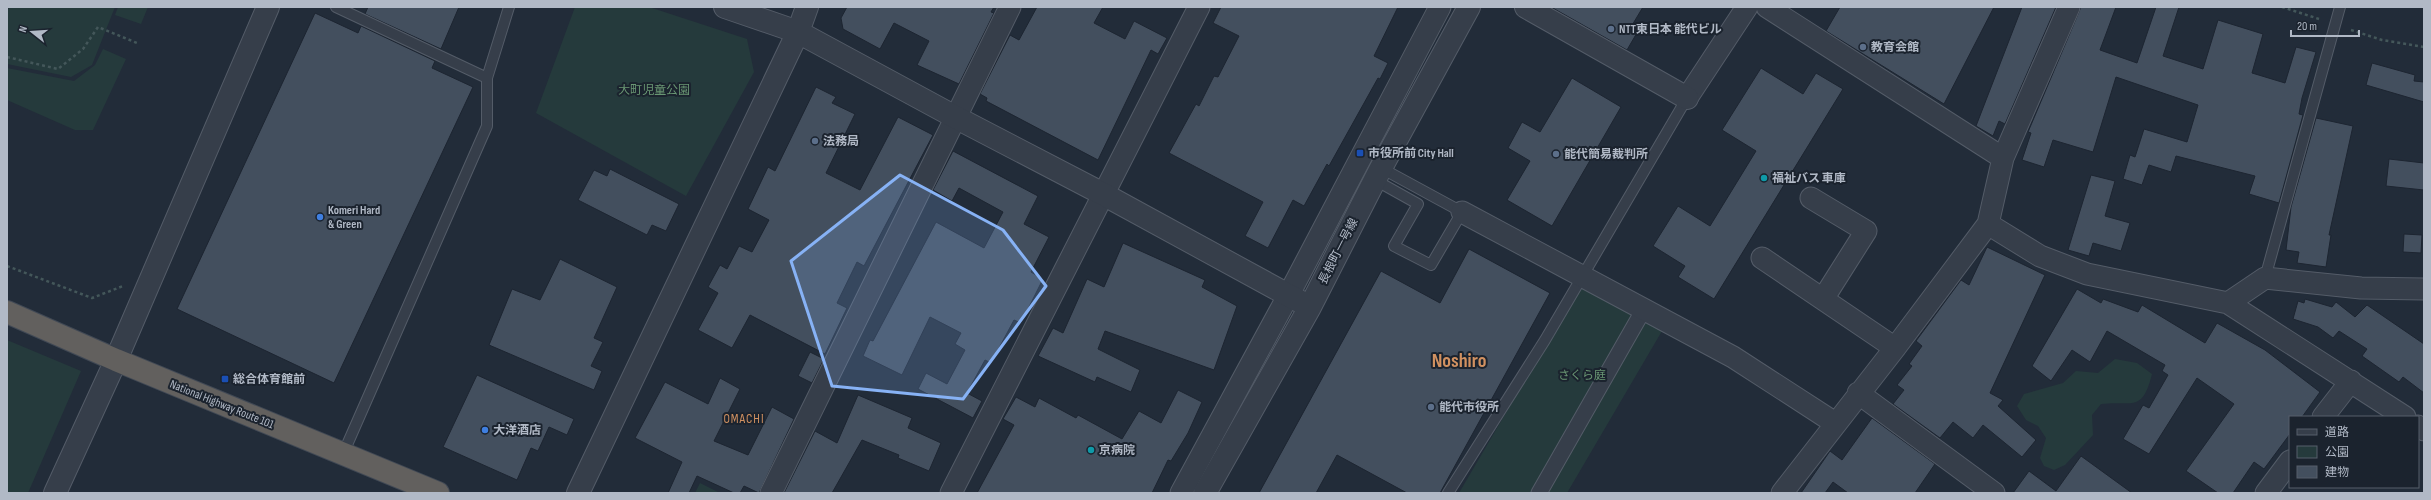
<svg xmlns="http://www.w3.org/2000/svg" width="2431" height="500" viewBox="0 0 2431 500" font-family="'Sofia Sans Condensed','Noto Sans JP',sans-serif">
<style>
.green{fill:#253a3c}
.building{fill:#434f5e;stroke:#1d2531}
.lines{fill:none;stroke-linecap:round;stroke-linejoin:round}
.service-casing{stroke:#545c68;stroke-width:12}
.pedestrian-casing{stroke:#545c68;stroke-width:17}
.minor-casing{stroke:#545c68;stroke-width:23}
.tertiary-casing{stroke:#545c68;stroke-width:24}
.trunk-casing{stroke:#414955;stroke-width:24}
.path{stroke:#44575a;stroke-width:2.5;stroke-dasharray:3 3;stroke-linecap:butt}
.service{stroke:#363e4a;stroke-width:10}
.pedestrian{stroke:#363e4a;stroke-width:15}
.minor{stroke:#363e4a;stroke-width:21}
.tertiary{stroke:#363e4a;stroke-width:22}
.trunk{stroke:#62605e;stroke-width:22}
.marked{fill:#87b2f5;fill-opacity:0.2;stroke:#87b2f5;stroke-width:3;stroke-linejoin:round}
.service-dot{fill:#5c6f8a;stroke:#1b232e;stroke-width:1.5}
.transit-dot{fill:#1a4fb4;stroke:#1b232e;stroke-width:1.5}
.culture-dot{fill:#0f9aa8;stroke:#1b232e;stroke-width:1.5}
.shop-dot{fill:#3f7fe0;stroke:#1b232e;stroke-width:1.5}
.labels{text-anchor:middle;stroke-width:4;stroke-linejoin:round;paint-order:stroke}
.poi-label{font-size:12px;font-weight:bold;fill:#b1b9c6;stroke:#1b232e;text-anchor:start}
.park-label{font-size:12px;fill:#699673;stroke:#1b232e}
.street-label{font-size:12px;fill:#b1b9c6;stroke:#1b232e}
.neighbourhood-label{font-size:13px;letter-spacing:1px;fill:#d19161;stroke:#1b232e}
.town-label{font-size:20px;font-weight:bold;fill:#d19161;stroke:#1b232e}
</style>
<rect width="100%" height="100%" fill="#222c39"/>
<path class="green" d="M9,7h106l-23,58 -21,12 -64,-13v-52z
M118,7h30l-7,17 -26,-9z
M575,7h74l98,32 7,33 -68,124 -150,-83z
M103,49l23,10 -33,71h-18l-68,-30v-32l67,13 21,-16z
M1582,283l80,48 -95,162h-108z
M7,340l74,31 -53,122h-21z
M2115,359l22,4 15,11c-10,40 -20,26 -51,30l-9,11 1,20 -28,30 -11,5 -10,-4 -4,-8 6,-20 -8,-12 -12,-6 -9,-14 7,-12 39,-11 13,-12 22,2z
M700,483l20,10h-25z"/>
<path class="building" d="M368,7h91l-18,42 -76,-35z
M847,7h147l-3,5 3,1 -35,71 -42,-19 12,-24 -35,-18 -14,26 -37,-20 -2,-11z
M1037,7h66l-9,16 31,16 9,-18 33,17 -9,16 -7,-4 -53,110 -112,-59 1,-3 -7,-4 30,-59 9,5z
M1221,7h177l-24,49 14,7 -8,16 -2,-1 -49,88 -2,-2 -23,42 -11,-6 -25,48 -23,-12 18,-34 -94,-49 27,-49 3,2 15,-30 4,1 21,-41 -26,-13z
M1551,7h92l-12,20 7,4 -11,19z
M1840,7h154l-50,97 -118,-73z
M2022,7h34l-51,117 -6,-3 -6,15 -17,-10z
M2081,7h35l-16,43 37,13 19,-56h23l-16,49 40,13 15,-49 45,14 -11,39 33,10 11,-36 20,5 -14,46 -3,16 4,1 -24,88 -30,-9 6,-18 -79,-20 -5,16 -22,-7 -7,20 -19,-6 7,-24 5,2 9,-28 43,13 11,-37 -82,-28 -23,75 -40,-12 -9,27 -22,-7 9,-27 -3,-1z
M315,13l43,20 3,-7 74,35 -3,7 41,19 -139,296 -157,-74z
M2372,63l43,12 -1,6 10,1v20l-58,-17z
M1761,68l42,26 13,-21 27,16 -129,210 -36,-22 7,-11 -32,-20 25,-40 32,20 46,-75 -34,-21z
M1572,78l49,29 -69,119 -45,-26 23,-39 -22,-13 14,-26 18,10z
M816,87l20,10 -4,6 23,11 -29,59 34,17 38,-73 35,18 -69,131 -7,-4 -20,41 10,5 -22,46 -75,-39 -18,33 -34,-18 20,-37 -10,-6 12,-22 7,4 12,-23 13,6 17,-32 -21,-11 20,-42 7,4z
M2316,118l37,8 -24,109h2l-5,32 -29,-4 2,-11 -13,-2 5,-43z
M953,151l85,45 -14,28 25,13 -18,35 12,7 -22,44 -7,-3 -23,43 -6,-3 -18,33 15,8 -9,17 -55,-29 8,-16 21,11 18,-34 -10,-6 6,-11 -31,-16 -28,58 -39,-19 7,-16 3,1 63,-119 48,26 19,-36 -44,-24 -7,13 -19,-11z
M2389,159l35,4v27l-38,-4z
M610,169l69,35 -13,27 -14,-6 -5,10 -69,-35 16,-30 13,6z
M2091,175l24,6 -10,35 25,7 -9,28 -28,-8 -4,13 -21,-6z
M2404,234l18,1 -1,18 -18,-1z
M1123,243l82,37 -3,7 35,19 -23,64 -109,-39 -7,18 42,21 -9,22 -34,-15 -2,5 -57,-26 15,-28 10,5 24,-54 17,8z
M1987,247l58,28 -55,118 13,7 -5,6 38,34 -14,17 -39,-32 -10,13 -20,-16 -13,16 -47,-34 11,-14 -7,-5 15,-19 -3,-2 13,-18 -6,-5 45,-61 8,5z
M1469,249l81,44 -110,200h-33l-70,-38 -21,38h-57l122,-222 59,32z
M560,259l57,28 -23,51 9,4 -12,24 11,5 -8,19 -105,-45 23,-56 28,11z
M2077,289l24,14 2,-4 35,13 4,-7 63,38 12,-20 48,27 55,42 -18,25h-12v17l-26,35 -10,-7 -21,31h-15l-32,-22 48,-67 -37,-26 -48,76 -26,-15 20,-34 6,3 19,-33 -6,-4 3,-6 -58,-34 -17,31 -18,-12 -21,31 -19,-15z
M2305,299l27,8 4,-5 19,15 12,-12 57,39v49l-21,-16 -4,5 -37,-26 5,-7 -28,-18 -6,7 -15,-11 -25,-8 5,-18 6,2z
M810,352l14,7 -12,24 -14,-7z
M477,375l97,44 -7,16 -18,-8 -11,24 -7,-3 -14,32 -74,-33z
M720,378l20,11 -26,52 34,14 24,-48 22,12 -35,74 -15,-7 -4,7h-6l-37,-17 -8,17h-21l14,-31 -47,-24 30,-56 43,22z
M1178,390l24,12 -14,31 -17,28 -3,-1 -16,33h-175l37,-68 -11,-6 13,-22 19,10 4,-9 37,20 2,-3 44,24 17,-28 22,12z
M858,395l54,23 -4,10 33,15 -12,28 -31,-13 1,-3 -37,-15 -30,53h-48l31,-62 22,12z
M1872,418l63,46 -20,29h-67l-15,-11 -8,11h-24l29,-42 12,9z
M2081,456l51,37h-119l16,-22 27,20z"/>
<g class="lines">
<g class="service-casing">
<path id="service" d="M336,7l151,71 22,-71
M1375,180l43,24 -24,42 37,19 31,-53 -81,-44
M2265,278l75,-271
M343,454l144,-328v-48
M1448,493l97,-153 142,-242"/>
</g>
<g class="pedestrian-casing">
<path id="pedestrian" d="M1539,493l105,-184"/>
</g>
<g class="minor-casing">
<path id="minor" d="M1767,7l236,151
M1687,98l60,-91
M1811,198l55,33 -43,68
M1462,212l271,145 102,66
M1988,224l52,32 47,18 141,29 177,114
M1762,258l133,90
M2228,303l37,-25 96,10 63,1
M1858,393l136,100
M2323,417l28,-36
M2418,426l6,4
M771,493l239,-486
M951,493l248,-486
M1181,493l107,-197 152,-289
M1782,493l113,-145 93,-124 15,-66 66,-151
M2266,493l24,-32"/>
</g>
<g class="tertiary-casing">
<path id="tertiary" d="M725,7l73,25 159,86 146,76 207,113
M1526,7l161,91
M55,493l61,-133 152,-353
M578,493l220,-461 9,-25
M1205,493l105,-186 71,-139 88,-161"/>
</g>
<g class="trunk-casing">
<path id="trunk" d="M7,312l109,48 322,133"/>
</g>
<path class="path" d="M2282,7l37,12
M2351,30l31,10 42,7
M7,57l51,12 25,-20 15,-22 39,16
M7,266l85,32 31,-12"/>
<use href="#service" class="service"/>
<use href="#pedestrian" class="pedestrian"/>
<use href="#minor" class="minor"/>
<use href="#tertiary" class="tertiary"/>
<use href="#trunk" class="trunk"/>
</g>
<path class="marked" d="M900,175l103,55 43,56 -83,113 -131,-13 -41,-125z"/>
<g class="service-dot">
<circle cx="1611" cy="29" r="4"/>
<circle cx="1863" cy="47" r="4"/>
<circle cx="815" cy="141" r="4"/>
<circle cx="1556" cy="154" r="4"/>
<circle cx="1431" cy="407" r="4"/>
</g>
<g class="transit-dot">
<rect x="1356" y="149" width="8" height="8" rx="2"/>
<rect x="221" y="375" width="8" height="8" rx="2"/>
</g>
<g class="culture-dot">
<circle cx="1764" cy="178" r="4"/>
<circle cx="1091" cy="450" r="4"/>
</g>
<g class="shop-dot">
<circle cx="320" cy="217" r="4"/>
<circle cx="485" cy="430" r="4"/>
</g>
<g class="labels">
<g class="poi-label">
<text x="1619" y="33">NTT東日本 能代ビル</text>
<text x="1871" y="51">教育会館</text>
<text x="823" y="145">法務局</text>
<text x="1368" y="157">市役所前 City Hall</text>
<text x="1564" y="158">能代簡易裁判所</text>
<text x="1772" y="182">福祉バス 車庫</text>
<text x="328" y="214">Komeri Hard<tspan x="328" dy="14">&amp; Green</tspan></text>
<text x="233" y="383">総合体育館前</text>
<text x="1439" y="411">能代市役所</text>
<text x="493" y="434">大洋酒店</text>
<text x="1099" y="454">京病院</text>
</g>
<g class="park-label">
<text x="654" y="94">大町児童公園</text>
<text x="1582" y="379">さくら庭</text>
</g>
<g class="street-label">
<text transform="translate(1338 251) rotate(-63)" y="4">長根町一号線</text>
<text transform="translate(222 404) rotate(22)" y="4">National Highway Route 101</text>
</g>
<g class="neighbourhood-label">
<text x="744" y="423">OMACHI</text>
</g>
<g class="town-label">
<text x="1459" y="367">Noshiro</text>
</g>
</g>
<rect width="2431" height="500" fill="none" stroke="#b1b9c6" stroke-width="16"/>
<rect x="2289" y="416" width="130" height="72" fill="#1b232e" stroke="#575f6b"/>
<rect x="2297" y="429" width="20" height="6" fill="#363e4a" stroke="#575f6b"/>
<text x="2325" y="436" font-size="12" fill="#b1b9c6">道路</text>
<rect x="2297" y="446" width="20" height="12" fill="#253a3c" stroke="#575f6b"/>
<text x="2325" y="456" font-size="12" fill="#b1b9c6">公園</text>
<rect x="2297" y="466" width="20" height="12" fill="#434f5e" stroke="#575f6b"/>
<text x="2325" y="476" font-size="12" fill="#b1b9c6">建物</text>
<g transform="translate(32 32) rotate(287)" stroke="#1b232e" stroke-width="3" paint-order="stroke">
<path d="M0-3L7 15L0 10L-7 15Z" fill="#b1b9c6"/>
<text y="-6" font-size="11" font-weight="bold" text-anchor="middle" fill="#b1b9c6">N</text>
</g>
<path d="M2291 30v6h68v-6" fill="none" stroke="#b1b9c6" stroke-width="2"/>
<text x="2297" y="30" font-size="12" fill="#b1b9c6" stroke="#1b232e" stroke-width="3" paint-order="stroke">20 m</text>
</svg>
